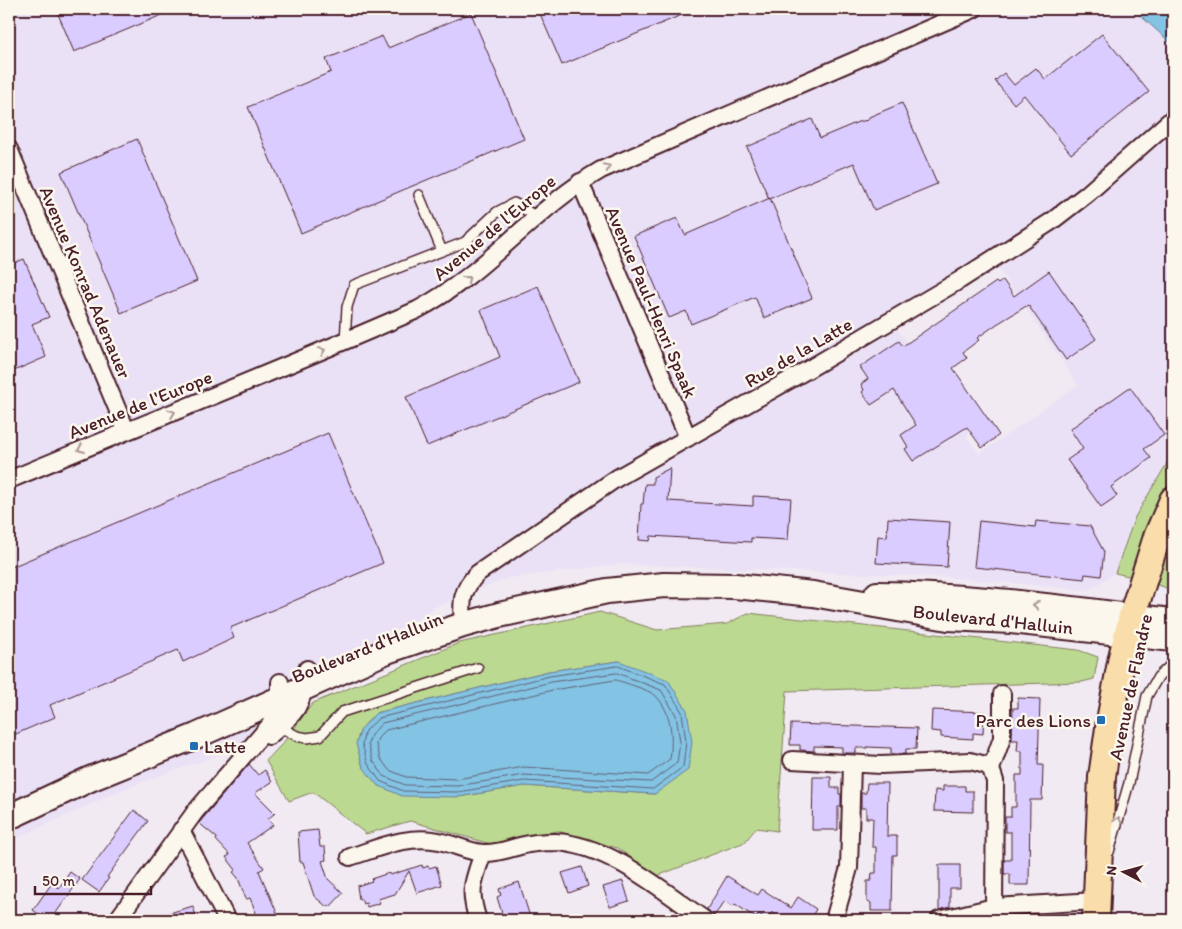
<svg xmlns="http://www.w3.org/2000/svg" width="1182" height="929" viewBox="0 0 1182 929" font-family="Itim,sans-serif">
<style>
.built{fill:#eae1f6;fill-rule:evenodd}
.green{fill:#bcd991;stroke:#837c5e;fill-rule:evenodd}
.water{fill:#83c3e3;stroke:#6c8199}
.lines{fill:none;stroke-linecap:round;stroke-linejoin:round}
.shore{stroke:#616175;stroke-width:1}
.building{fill:#daccff;stroke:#4a1f2b}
.lane-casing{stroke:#4a1f2b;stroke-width:12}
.street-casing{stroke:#4a1f2b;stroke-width:20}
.secondary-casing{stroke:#4a1f2b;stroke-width:28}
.primary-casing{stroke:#4a1f2b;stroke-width:30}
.lane{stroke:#fbf7ec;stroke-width:9}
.street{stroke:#fbf7ec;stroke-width:16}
.secondary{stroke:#fbf7ec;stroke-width:24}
.primary{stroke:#f9deab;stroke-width:26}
.oneway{stroke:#ab9695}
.poi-dot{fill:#1f6fb2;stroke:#fbf7ec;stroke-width:2}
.labels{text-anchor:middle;stroke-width:5;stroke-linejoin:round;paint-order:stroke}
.street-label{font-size:19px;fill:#4a1f2b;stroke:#fbf7ec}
.poi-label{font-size:19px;fill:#4a1f2b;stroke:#fbf7ec;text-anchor:end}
</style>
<rect width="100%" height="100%" fill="#f1eaf2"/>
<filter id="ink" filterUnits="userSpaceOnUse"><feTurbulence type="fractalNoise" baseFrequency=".02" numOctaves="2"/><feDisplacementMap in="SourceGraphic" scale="10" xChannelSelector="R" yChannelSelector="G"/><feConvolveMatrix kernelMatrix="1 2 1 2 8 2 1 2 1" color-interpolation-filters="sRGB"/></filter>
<g filter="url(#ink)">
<path class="built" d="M9,9h1164v436l-7,20 -31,52 -20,56 -27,17 -143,-13 -324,-13 -113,14 -73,29 -204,143 -107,39 -115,53zM998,268l80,117 -99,69 -13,-18 8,-6 -77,-101z"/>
<path class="green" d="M1173,445v145l-40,-13 -18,-4 20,-56 31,-52z
M600,612l57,18 70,-6 21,-11 330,37 20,7 -4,22 -12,3 -295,9 -10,140 -21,-3 -11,14 -88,34 -40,-28 -60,-17 -66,13 -81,-23 -44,13 -53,-42 -24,9 -23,-40 17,-18 30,-40 146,-60zM619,661l36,133 -131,-8 -66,11 -95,-30c-9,-29 -9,-32 13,-54l173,-42z"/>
<path class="water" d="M1133,9h40v36z
M619,661l49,19 19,30 5,32 -4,28 -33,24 -131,-8 -66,11 -56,-1 -25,-11 -14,-18 -7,-23 5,-15 15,-16 173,-42z"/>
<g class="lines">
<path class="shore" d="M618,666l47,18 17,28 4,30 -3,25 -30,22 -129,-8 -66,11 -55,-1 -23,-10 -12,-17 -6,-20 3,-13 14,-13 171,-42z
M617,673l44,17 15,25 4,27 -3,21 -26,19 -127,-7 -67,11 -52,-1 -21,-9 -11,-15 -5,-17 3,-9 11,-12 169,-41z
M616,680c7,2 36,11 40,16 16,16 17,42 14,63l-22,16 -124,-8 -67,12 -51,-2 -17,-7 -9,-12 -4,-14 2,-6 8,-8 167,-40z"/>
</g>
<path class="building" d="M56,9h120l-102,43z
M538,9h158l-134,56z
M471,13l53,126 -223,94 -53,-126 83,-35 -5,-13 56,-23 6,12z
M1102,34l47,58 -78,62 -47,-59 -10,9 -19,-23 9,-8 10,12 22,-17 9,11z
M902,103l35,81 -63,26 -20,-47 -85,36 -22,-52 65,-28 8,19 38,-16 10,-2 1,-3z
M137,139l60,142 -76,32 -60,-141z
M770,198l42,100 -48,20 -9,-21 -64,27 -5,-13 -17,7 -35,-82 43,-18 8,17z
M24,259l25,58 -17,7 14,33 -37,16v-108z
M1049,271l47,68 -30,21 -38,-55 -31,19 -20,14 2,2 -16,12 4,6 -14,10 46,67 -17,13 -15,-21 -54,34 -8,-12 3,-2 -7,-12 15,-10 -22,-35 -23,15 -9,-13 2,-2 -3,-6 7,-5 -8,-12 39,-26 4,5 93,-64 2,2 5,-4 11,16z
M538,286l41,96 -152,64 -21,-49 94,-40 -19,-47z
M1130,387l34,48 -20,14 7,9 -40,29 6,9 -16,11 -34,-47 16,-11 -13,-20z
M328,433l55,130 -153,65 4,10 -51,24 -5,-12 -128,55 5,12 -46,20v-169z
M670,468l-2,33 85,5v-10l38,2 -3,42 -37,-2v4l-100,-6 -1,5 -11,-1 2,-36h2l2,-20h8v-7z
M888,518l62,4 -3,45 -71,-4 2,-27 9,1z
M979,521l56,6 1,-6 54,5 14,26 -3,24 -16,-2 -1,5 -110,-12z
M1018,698l22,1 -2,66h5l-1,35h-12l-1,85h-19v-11h-6v-14h7v-28h-6v-15h6v-10h5v-32h6v-24h-5l1,-11h-6l1,-32h5z
M932,710l52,2 -1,22 -10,-1v6l-32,-2v-5l-10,-1z
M791,724l126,4 -1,21h-10l-1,5h-14v-6l-24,-1v1h-11v5h-14v-6l-28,-1v5l-14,-1v-5h-10z
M249,764l9,11 7,-5 7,12 -17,11 20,20 -7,6 5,6 -26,18 17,25 -5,3 21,49h-21l-9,-22 -4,1 -8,-21 -5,-6 3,-2 -10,-13 4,-2 -14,-15 1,-2 -18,-15z
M813,777h18v11h8v6h2v13h-3v23h-26z
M867,783h21l-1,53h10v19h-4l-1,56h-21v-8l-4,-1v-21h4l1,-8h4v-26h-4l1,-29h-7v-10h-5v-15h5z
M943,786h22v5h8v21l-39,-1 1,-21 8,1z
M134,810l14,11 -41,56 2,1 -10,14 -17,-12z
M318,830l2,17h5l1,13 -4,1 6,18 15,14 -13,14 -1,-2 -2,2 -13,-11 -11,-34h-3l-2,-30z
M422,865l1,3 5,-2 1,2 7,-2 6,19 -25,8 -8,-22 -14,23 -17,5 2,4 -13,4 -1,-4 -3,1 -2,-5h-2l-2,-13 15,-5 -1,-2 18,-6 1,2z
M939,865h21v23h-10v19l-11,3z
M582,867l6,19 -19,7 -7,-20z
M70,872l10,7 -29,41h-4l-14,-10 19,-27 7,5z
M727,876l31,19 4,-6 29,19 7,-11 18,12 -6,11h-27l-11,-8 -5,8 -8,-6 -3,4 -21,-14 -2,2 -8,-5 -11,15 -7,-7z
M623,881l6,20 -19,6 -7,-20z
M519,882l12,38h-27l-7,-23 4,-2 -2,-6z
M193,906l4,14h-41v-3z"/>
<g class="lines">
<g class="lane-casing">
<path id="lane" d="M419,195l23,56
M345,341l2,-34 7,-22 111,-43 32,-30 17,-9 23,14
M280,727l17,9 10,2 13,-2 22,-24 136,-44
M1109,852l20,-69 18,-87 11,-19 15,-14"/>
</g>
<g class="street-casing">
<path id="street" d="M9,149l117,281
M580,182l108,256
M9,480c136,-57 273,-111 408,-170 70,-37 116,-101 184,-140l373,-161
M463,625c-2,-23 -2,-35 15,-52l139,-95 190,-108 153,-90 92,-59 35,-27 86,-76
M269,736c27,-22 35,-32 38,-67
M792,760l89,5 89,-4 16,4 5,4
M181,830l46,90
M350,857c28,-9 59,-23 89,-16 15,3 29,11 44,12 13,1 25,-4 37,-7 11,-3 23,-4 35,-4 53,2 107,48 150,78
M994,907l1,-126 -4,-12 11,-31v-44
M117,920l78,-108 75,-87 10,-21v-22
M478,920c-10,-29 -5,-38 5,-67
M834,920l15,-52 3,-104
M939,920l55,-13 102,-6"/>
</g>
<g class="secondary-casing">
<path id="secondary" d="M877,594c100,1 198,16 296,27
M9,817l81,-38 106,-43 191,-85 76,-26 36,-10 108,-24 57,-6 71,1 78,8 135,24 63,3 162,18"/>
</g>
<g class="primary-casing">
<path id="primary" d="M1096,920l6,-143 8,-56 12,-64 10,-41 25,-79 16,-37"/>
</g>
<use href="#lane" class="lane"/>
<use href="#street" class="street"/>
<use href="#secondary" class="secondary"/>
<use href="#primary" class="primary"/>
</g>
<defs><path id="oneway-chevron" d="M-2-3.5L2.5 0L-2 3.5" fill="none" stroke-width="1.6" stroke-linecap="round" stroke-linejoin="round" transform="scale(1.25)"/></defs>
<g class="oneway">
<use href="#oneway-chevron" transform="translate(607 167) rotate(-26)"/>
<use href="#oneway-chevron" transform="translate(467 279) rotate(-39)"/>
<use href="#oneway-chevron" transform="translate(322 351) rotate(-23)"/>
<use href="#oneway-chevron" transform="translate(172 413) rotate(-21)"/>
<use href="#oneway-chevron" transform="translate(81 449) rotate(157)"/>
<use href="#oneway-chevron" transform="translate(1036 605) rotate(-175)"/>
<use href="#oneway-chevron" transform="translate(1118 820) rotate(-74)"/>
</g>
</g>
<g class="poi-dot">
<rect x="1096" y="715" width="10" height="10" rx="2.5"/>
<rect x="189" y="741" width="10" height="10" rx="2.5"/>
</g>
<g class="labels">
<g class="street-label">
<text transform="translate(494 227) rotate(-40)" y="7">Avenue de l'Europe</text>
<text transform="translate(86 282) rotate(67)" y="7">Avenue Konrad Adenauer</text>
<text transform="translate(652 302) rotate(67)" y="7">Avenue Paul-Henri Spaak</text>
<text transform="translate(798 352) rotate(-30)" y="7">Rue de la Latte</text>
<text transform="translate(140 404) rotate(-22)" y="7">Avenue de l'Europe</text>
<text transform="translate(993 619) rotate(6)" y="7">Boulevard d'Halluin</text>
<text transform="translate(367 647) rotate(-22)" y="7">Boulevard d'Halluin</text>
<text transform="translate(1130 687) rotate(-78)" y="7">Avenue de Flandre</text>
</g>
<g class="poi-label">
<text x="1091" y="727">Parc des Lions</text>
<text x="204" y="753" text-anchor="start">Latte</text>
</g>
</g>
<rect width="1182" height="929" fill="none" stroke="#fbf7ec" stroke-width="30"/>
<rect x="15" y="15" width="1152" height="899" fill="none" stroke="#4a1f2b" stroke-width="2" filter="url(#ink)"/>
<g transform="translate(1124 872) rotate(276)" stroke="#fbf7ec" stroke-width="4" paint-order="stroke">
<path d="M0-4L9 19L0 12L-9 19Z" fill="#4a1f2b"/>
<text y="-8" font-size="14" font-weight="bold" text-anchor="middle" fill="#4a1f2b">N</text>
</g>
<path d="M35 886v8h116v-8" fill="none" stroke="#4a1f2b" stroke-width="2.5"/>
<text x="42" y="886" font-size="15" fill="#4a1f2b" stroke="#fbf7ec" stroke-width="4" paint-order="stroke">50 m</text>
</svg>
